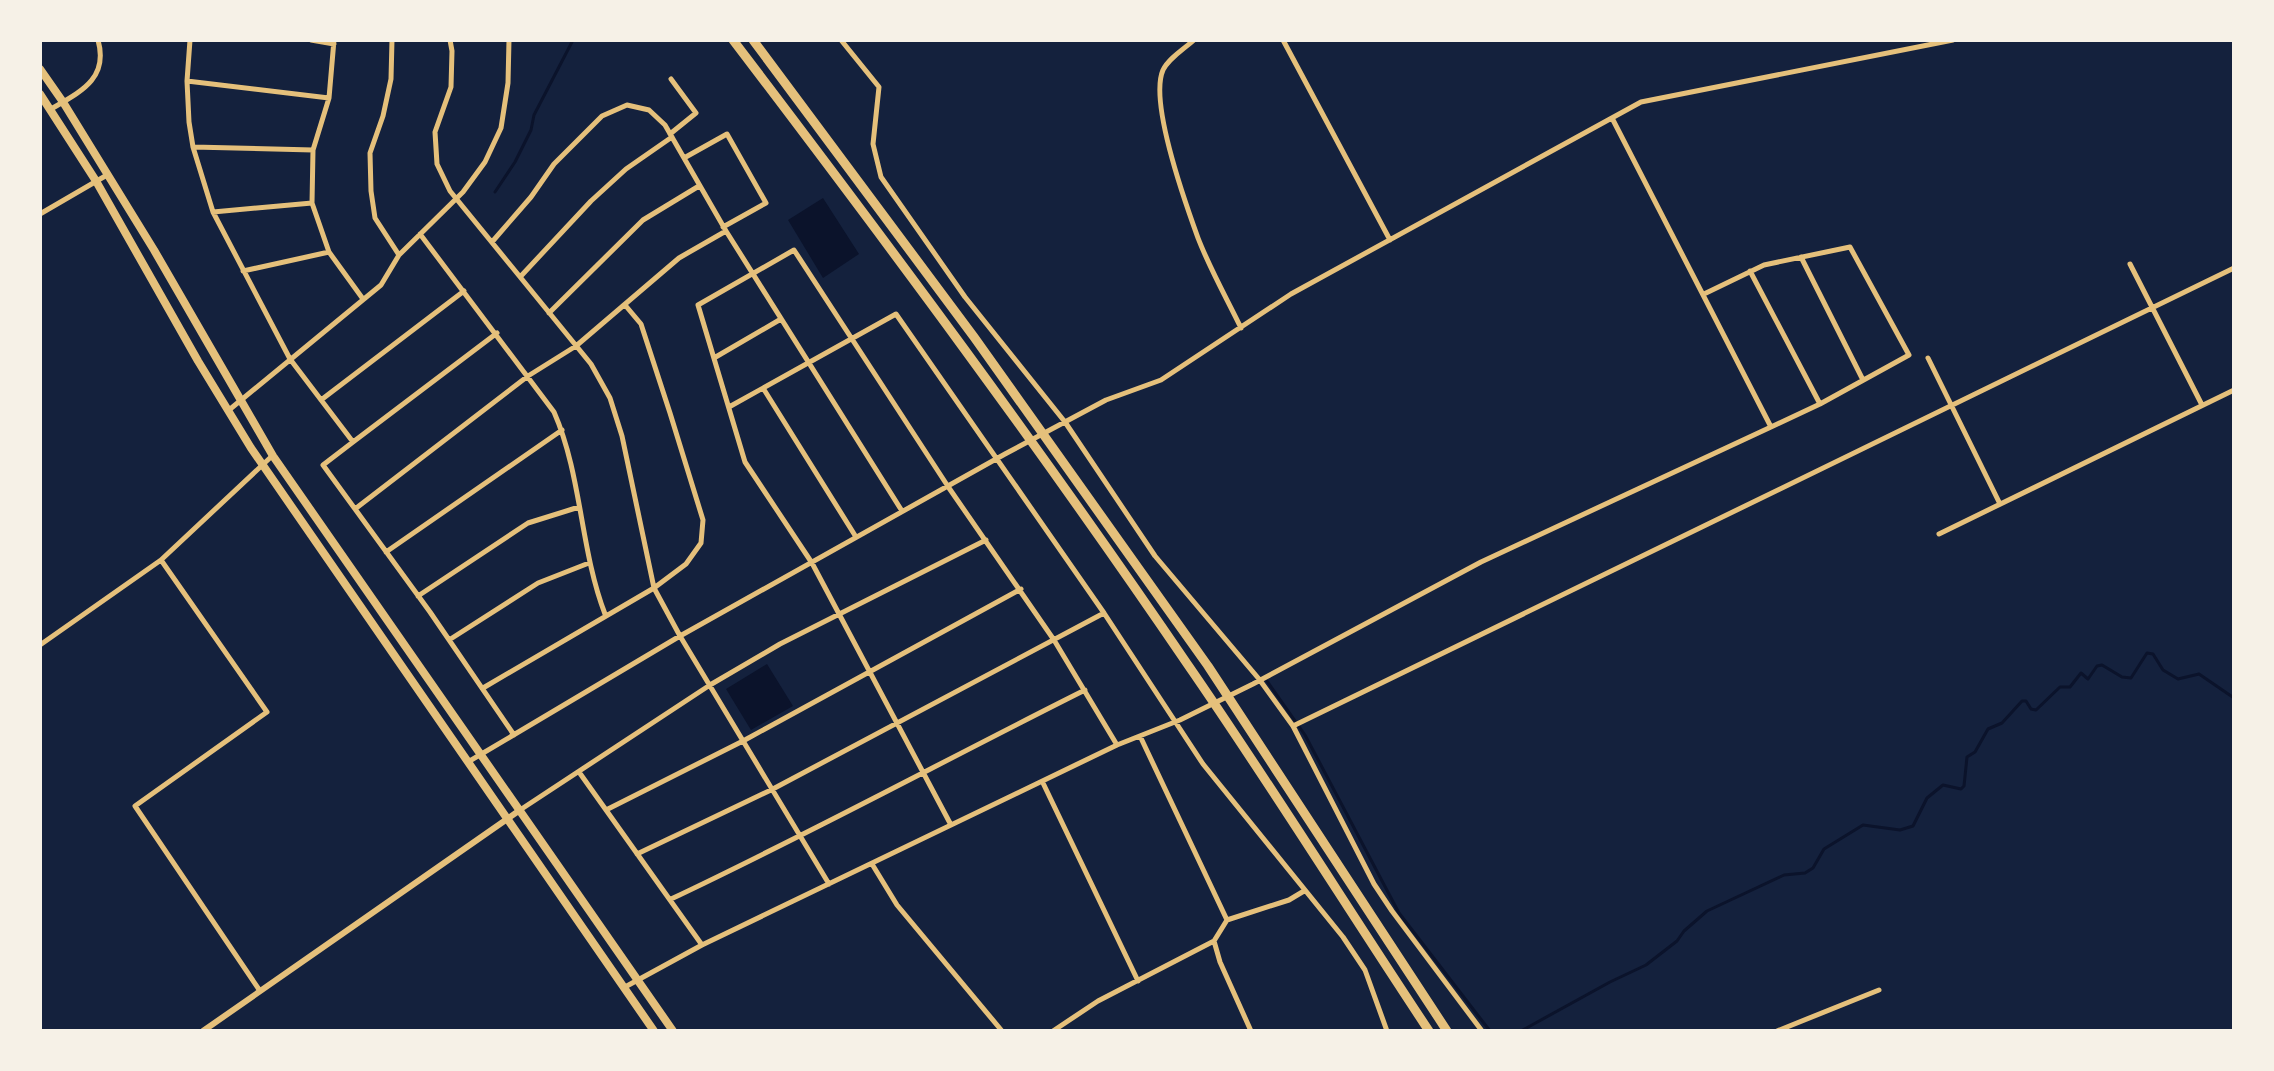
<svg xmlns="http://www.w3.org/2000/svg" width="2274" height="1071" viewBox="0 0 2274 1071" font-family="'Fira Sans Condensed',sans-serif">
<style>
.water{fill:#0b132b}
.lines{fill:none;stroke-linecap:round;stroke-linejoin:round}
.stream{stroke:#0b132b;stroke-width:3}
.minor{stroke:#e5c07b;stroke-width:5}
.tertiary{stroke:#e5c07b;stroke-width:6}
.trunk{stroke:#e5c07b;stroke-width:8}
.motorway{stroke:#e5c07b;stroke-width:9}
</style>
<rect width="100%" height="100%" fill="#14213d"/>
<path class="water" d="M823,198l36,56 -36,24 -35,-58z
M767,664l26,42 -42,24 -25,-41z"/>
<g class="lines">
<path class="stream" d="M495,192l20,-30 16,-32 3,-15 39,-75
M1267,681l38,54 94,178 91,118
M1521,1031l89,-49 36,-17 31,-24 7,-10 23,-20 77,-36 21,-2 8,-5 11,-19 39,-24 37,5 13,-4 14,-28 16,-13 18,4 3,-3 3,-29 8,-5 13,-23 14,-6 20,-22h4l5,8 5,1 24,-23h10l11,-14 7,6 9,-13 5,-1 20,12 9,1 16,-25 6,1 10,16 15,9 21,-5 35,24"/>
<path class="minor" d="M190,40l-3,41 2,41 4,25 20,65 77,147 63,83 -30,23 107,147 84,123
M311,40l23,4
M334,40l-5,58 -16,52 -1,53 17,49 34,47
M392,40l-1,39 -8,37 -13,37 1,38 4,27 24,37
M450,40l2,11 -1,36 -16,45 2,32 13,27 141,173 19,34 12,38 32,152 26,48 149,248
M841,40l38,47 -6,57 8,33 84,120 100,125 90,134 104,123 34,47 81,158 18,27 90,120
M1194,40c-10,9 -25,18 -31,30 -14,32 23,135 35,168 12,31 29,61 43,90
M1283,40l107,200
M187,81l142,17
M51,109c29,-17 58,-30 47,-69
M670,134l26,-21 -25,-34
M193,147l120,3
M684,158l43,-24 39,69 -43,24
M213,212l99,-9
M40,214l67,-39
M420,234l134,178c28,64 26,137 51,202
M492,242l39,-45 23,-33 48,-48 25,-11 22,5 16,15 61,106 176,280
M1801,257l62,123
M2130,264l72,141
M243,271l86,-19
M1750,271l70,133
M521,276l70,-75 35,-32 46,-32
M1704,294l60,-29 86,-18 59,108 -89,49 -49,23
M549,313l94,-93 56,-34
M714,358l67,-39
M1928,358l72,146
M763,388l93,149
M321,400l143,-109
M729,407l167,-93 208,299 99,151 140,173 22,33 22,61
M229,410l152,-125 18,-30 64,-63 22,-30 16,-34 7,-45 1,-43
M353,442l144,-109
M355,509l173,-133 48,-30 103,-88 47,-27
M1939,534l295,-144
M386,552l176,-122
M161,560l106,152 -132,94 125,185
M418,596l110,-73 51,-16
M449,640l89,-57 51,-20
M40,645l121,-85 111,-104
M483,688l171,-100 32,-24 15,-21 2,-23 -33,-107 -29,-89 -16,-19
M1293,726l941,-458
M1140,736l87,184
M468,762l212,-126 325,-182 101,-54 55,-20 130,-86 350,-192 312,-62
M579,772l123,173
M1043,783l95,198
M520,810l190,-125 70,-41 206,-104
M606,810l137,-69 278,-152
M951,825l-139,-262 -67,-101 -47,-157 96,-55 155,238 105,152 63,105
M637,854l134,-64 333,-177
M872,864l25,41 105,126
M671,899c140,-66 276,-140 414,-209
M1214,941l6,21 31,69
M625,987l77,-42 415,-200 63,-25 73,-36 228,-122 290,-135 -159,-309
M1053,1031l45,-30 116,-60 13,-21 62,-20 15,-9
M1777,1031l102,-41"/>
<path class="tertiary" d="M203,1031l317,-221"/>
<path class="trunk" d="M40,69l23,33 91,148 119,206 400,575
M40,94l56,87 102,180 53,87 403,583"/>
<path class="motorway" d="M733,40c156,205 310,412 455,625 83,120 160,244 241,366
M753,40l221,297 234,329 239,365"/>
</g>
<rect width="2274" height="1071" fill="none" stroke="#f6f1e7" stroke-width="84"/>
</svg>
